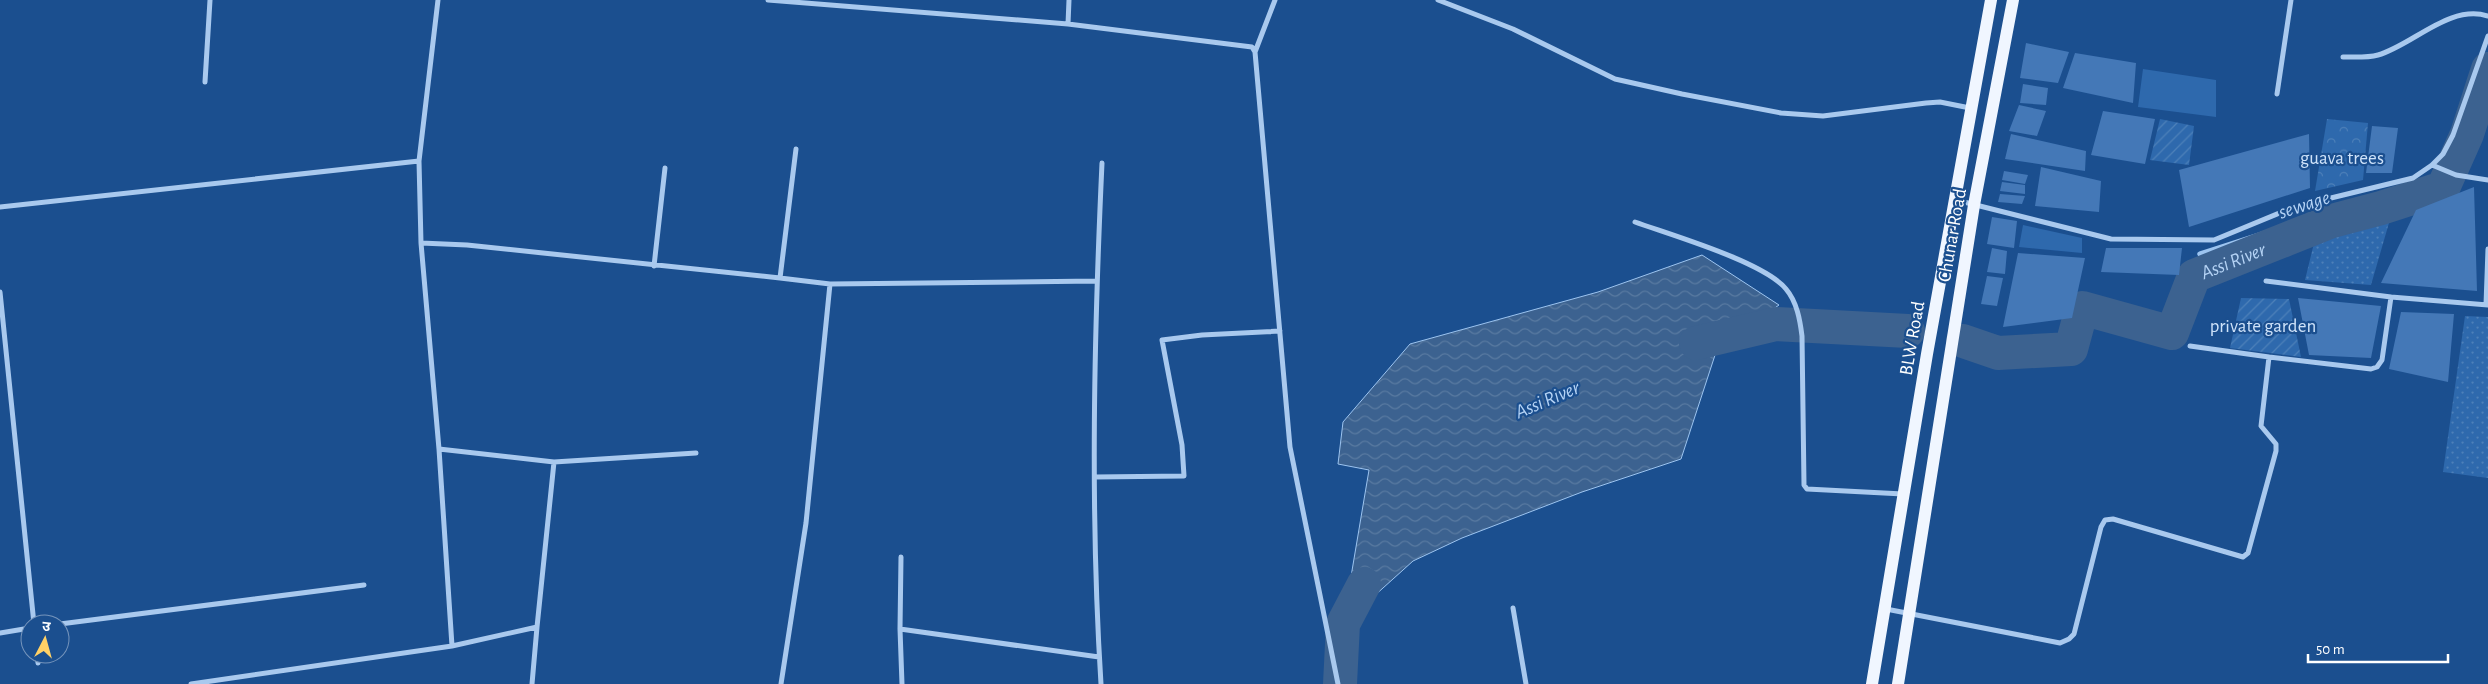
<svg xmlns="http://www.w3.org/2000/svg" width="2488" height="684" viewBox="0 0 2488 684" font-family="'Alegreya Sans','Noto Sans Devanagari',sans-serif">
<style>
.grass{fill:url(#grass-dots)}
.forest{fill:url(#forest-crowns)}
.park{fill:#2e69ad}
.garden{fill:url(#garden-furrows)}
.water{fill:url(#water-waves);stroke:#9cc4f0}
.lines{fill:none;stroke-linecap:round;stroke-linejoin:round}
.stream{stroke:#9cc4f0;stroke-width:5.5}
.river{stroke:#3c6290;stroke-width:34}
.building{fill:#4478b7}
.street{stroke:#a9c9ee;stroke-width:5}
.primary{stroke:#f0f6ff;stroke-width:12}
.labels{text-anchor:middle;stroke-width:4.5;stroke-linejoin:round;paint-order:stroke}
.park-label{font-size:19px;fill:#cfe3fa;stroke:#1b4f8f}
.street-label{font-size:19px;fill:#fff;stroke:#1b4f8f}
.water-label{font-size:20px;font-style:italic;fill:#b5d3f5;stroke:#1b4f8f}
</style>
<defs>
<pattern id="grass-dots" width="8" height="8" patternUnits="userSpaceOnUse" patternTransform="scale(1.25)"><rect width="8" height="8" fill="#2e69ad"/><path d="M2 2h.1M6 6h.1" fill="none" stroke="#4d80b9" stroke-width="1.8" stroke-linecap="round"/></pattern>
<pattern id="forest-crowns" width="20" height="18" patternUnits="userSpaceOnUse" patternTransform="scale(1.25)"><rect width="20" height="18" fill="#2e69ad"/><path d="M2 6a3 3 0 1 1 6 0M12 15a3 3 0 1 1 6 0" fill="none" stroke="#4d80b9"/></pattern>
<pattern id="garden-furrows" width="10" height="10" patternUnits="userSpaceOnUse" patternTransform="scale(1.25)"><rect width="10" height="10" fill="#2e69ad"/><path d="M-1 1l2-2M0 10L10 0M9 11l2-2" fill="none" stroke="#4d80b9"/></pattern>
<pattern id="water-waves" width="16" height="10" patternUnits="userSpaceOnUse" patternTransform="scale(1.25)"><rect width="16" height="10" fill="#3c6290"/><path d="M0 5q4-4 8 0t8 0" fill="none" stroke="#597aa1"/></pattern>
</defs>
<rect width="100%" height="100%" fill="#1b4f8f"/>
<path class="grass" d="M2393,209l-22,76 -66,-5 10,-41z
M2465,316l23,1v161l-45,-6z"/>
<path class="forest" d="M2327,119l41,4 -5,57 -48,11z"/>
<path class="park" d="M2143,69l73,11v37l-78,-10z
M2023,225l59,13v15l-63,-6z"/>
<path class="garden" d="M2160,119l34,7 -5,39 -39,-5z
M2241,298l48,1 12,58 -71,-9z"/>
<path class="water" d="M1702,255l77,50 -62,44 -36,110 -99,33 -120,46 -49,23 -70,63 26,-154 -31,-6 5,-42 67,-78 188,-52z"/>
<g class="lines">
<path class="stream" d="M2445,161l43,-100
M2200,254l219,-70"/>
<g class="river">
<path id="s1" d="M1963,341l35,12 73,-4 11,-41 90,25 22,-57 138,-55 49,-13 62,-20 24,-54 21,-65"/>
<path d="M1696,343l80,-19 132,7"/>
<path d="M1340,684l3,-60 21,-40"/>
</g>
</g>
<path class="building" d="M2026,43l43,9 -11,31 -38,-5z
M2075,53l61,10 -3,40 -70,-15z
M2023,84l25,4 -2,17 -26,-2z
M2019,105l27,6 -9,25 -28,-5z
M2103,111l52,8 -10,45 -54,-9z
M2372,126l26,2 -6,45h-26z
M2011,134l75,17 -1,20 -80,-12z
M2309,134l1,54 -121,39 -10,-57z
M2041,167l60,14 -2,31 -64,-6z
M2004,171l24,4 -3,9 -23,-4z
M2002,182l23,3v9l-25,-3z
M2474,187l3,104 -96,-8 35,-73z
M2000,194l25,2 -3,8 -24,-2z
M1992,217l25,4 -3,27 -27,-4z
M1992,248l15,3 -2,23 -18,-2z
M2106,248h76l-3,27 -78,-3z
M2018,253l67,5 -13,60 -69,9z
M1987,276l16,2 -6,28 -16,-2z
M2298,298l83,8 -10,52 -62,-3z
M2401,312l53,2 -6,68 -59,-13z"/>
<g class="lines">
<path class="street" d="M768,0l300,24 184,23 3,5 35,395 48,237
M1438,0l75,29 102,50 67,15 99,19 42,3 103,-13 14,-1 30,6
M1068,24l1,-24
M1255,52l20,-52
M2343,57c11,0 24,1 35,-2 35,-10 71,-51 110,-39
M205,82l5,-82
M2277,94l14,-94
M419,161l19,-161
M2432,165l24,10 32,5
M1956,200l155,39 103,1 80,-33 119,-29 19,-13 11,-11 10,-19 35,-99
M0,207l419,-46 2,82 18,206 13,197
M1635,222c36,13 129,40 151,67 11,13 14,31 16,47l2,149 3,4 96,5
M421,243l46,2 313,33 16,-129
M654,266l11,-98
M780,278l50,6 -24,239 -25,161
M2266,281l125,16
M830,284l266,-3
M0,292l34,332
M2486,305l2,-56
M2190,346l79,11
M439,449l115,13 142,-9
M1095,477l89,-1 -2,-31 -20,-105 40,-5 78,-4
M901,557l-1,72 199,28
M1513,608l13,76
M1886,609l174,34 9,-4 5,-5 27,-107 4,-7 8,-1 130,38 5,-4 28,-102v-7l-15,-18 8,-69 102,12 6,-2 5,-7 9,-63 97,8
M60,624l304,-39
M537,627l17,-165
M900,629l2,55
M0,633l30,-5
M37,654l1,9
M191,684l261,-38 85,-19 -5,57
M1101,684c-11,-173 -7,-348 1,-521"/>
<path class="primary" d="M1872,684l55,-330 64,-354
M1898,684l76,-479 39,-205"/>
</g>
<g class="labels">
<g class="park-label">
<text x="2342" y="164">guava trees</text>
<text x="2263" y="332">private garden</text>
</g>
<g class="street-label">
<text transform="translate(1951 235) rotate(-80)" y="7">Chunar Road</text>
<text transform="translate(1911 338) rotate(-80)" y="7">BLW Road</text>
</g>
<g class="water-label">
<text transform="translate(2304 204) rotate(-18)" y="7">sewage</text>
<text dy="7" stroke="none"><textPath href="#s1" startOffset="349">Assi River</textPath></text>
<text transform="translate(1547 399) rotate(-23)" y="7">Assi River</text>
</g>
</g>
<g transform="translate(45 639) rotate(6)"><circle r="24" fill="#1b4f8f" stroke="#7695bc"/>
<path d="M0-4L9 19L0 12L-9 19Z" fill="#ffd166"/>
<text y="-8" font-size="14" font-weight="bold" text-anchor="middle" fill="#ffffff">उ</text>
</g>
<path d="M2308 654v8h140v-8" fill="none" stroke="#ffffff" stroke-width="2.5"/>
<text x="2316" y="654" font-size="15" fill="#ffffff" stroke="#1b4f8f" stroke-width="4" paint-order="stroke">50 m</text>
</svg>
